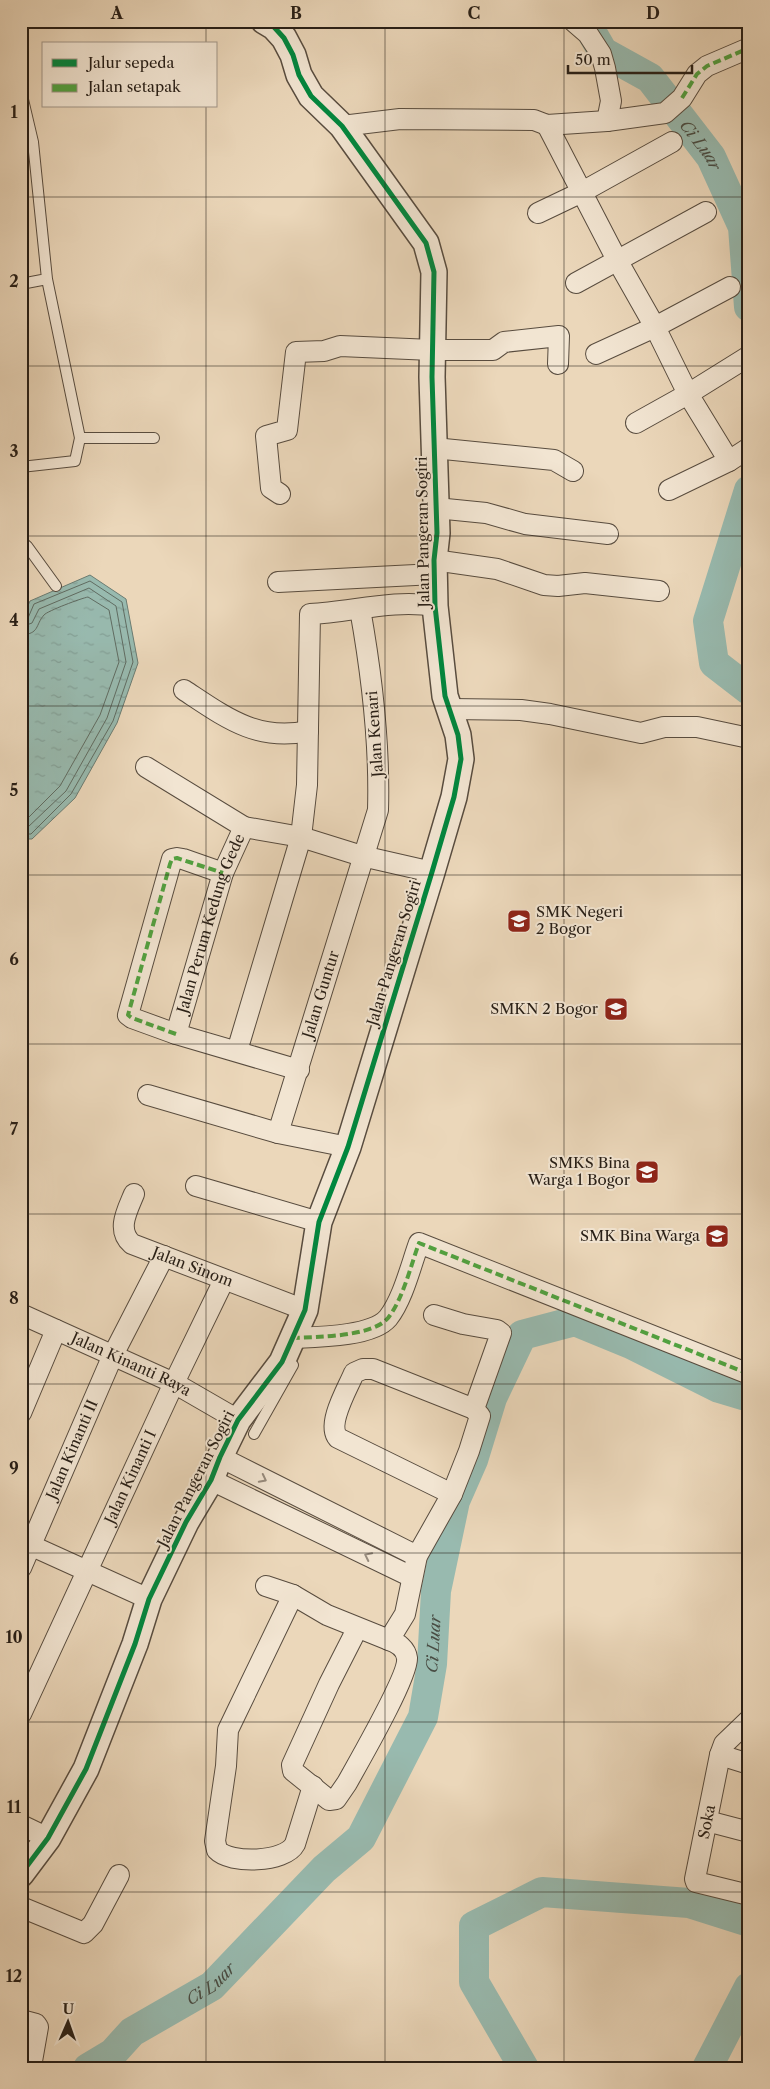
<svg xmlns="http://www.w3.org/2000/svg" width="770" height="2089" viewBox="0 0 770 2089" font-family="'Libre Caslon Text',serif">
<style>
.water{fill:url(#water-ripples);stroke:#6b7c72}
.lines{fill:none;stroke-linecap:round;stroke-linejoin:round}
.shore{stroke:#606c62;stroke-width:1}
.river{stroke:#98baaf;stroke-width:30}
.service-casing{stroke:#584c3f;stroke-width:12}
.minor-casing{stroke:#584c3f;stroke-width:22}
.tertiary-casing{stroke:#584c3f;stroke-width:28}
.service{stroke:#f2e5d2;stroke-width:10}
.minor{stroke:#f2e5d2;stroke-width:20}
.tertiary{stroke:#f2e5d2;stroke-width:25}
.quiet{stroke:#51a240;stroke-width:4;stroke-dasharray:8 4;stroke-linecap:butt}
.cycleway-casing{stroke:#f2e5d2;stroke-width:8}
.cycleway{stroke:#00873e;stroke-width:5}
.oneway{stroke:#978b7d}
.grid{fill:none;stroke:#271e16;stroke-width:1;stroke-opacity:0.55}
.labels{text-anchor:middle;stroke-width:4;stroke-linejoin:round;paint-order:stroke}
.street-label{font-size:15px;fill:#271e16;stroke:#f2e5d2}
.poi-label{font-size:15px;fill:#271e16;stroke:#f2e5d2;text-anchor:end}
.water-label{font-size:16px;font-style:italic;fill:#494d44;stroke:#f2e5d2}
.neatline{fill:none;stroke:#271e16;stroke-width:2}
.grid-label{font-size:16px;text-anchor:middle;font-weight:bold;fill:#271e16}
</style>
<defs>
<pattern id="water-ripples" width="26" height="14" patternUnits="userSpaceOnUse" patternTransform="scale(1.25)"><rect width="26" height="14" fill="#98baaf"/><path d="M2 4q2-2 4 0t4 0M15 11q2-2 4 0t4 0" fill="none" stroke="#839f96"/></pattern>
</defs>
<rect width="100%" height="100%" fill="#ebd7ba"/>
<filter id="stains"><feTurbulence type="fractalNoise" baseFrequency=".004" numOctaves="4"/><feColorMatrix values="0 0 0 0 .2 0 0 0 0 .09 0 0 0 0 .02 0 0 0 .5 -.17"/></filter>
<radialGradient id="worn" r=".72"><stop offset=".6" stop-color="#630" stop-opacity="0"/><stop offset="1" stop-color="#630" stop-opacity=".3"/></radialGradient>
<path class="water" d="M90,575l36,24 12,64 -21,60 -42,75 -43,41h-11v-218l9,-20z"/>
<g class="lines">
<path class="shore" d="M21,621l7,-3 6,-14 56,-23 32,21 11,60 -20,59 -42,73 -40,40h-10
M21,627l11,-4 7,-14 50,-21 27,18 10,56 -19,56 -41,73 -38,36 -7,1
M21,635c19,-1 14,-10 23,-20 3,-4 38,-17 44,-18l21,13 10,52 -19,53 -40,71 -34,34h-5"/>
<g class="river">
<path id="s1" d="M588,26l15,26 47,26 61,79 32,70 6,80"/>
<path d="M749,490l-41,131 6,42 35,27"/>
<path id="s2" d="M88,2068l25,-15 19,-21 80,-46 112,-117 37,-31 62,-121 9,-53 4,-73 19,-90 18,-41 19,-62 30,-63 53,-14 56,23 88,44 30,9"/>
<path d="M524,2068l-50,-86v-56l68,-34 147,11 60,19"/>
<path d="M707,2068l42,-81"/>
</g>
<g class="service-casing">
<path id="service" d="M21,91l12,51 14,137 33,159 -5,23 -54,6
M21,284l26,-5
M80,438h74
M21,541l6,5 29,40
M254,1434l39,-69"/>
</g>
<g class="minor-casing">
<g id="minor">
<path d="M573,21l15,13 13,20 4,14 6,33 -4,20"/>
<path d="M547,125l70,135 38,67 33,67 41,67"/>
<path d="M342,126l58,-7 134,1 13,5 60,-4 58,-8 17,-15 15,-24 10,-8 42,-18"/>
<path d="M538,213l44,-21 90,-50"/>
<path d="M576,283l130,-71"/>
<path d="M596,354l59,-27 75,-40"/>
<path d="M636,423l52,-29 61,-38"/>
<path d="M434,448l120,12 19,11"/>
<path d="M669,490l60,-29 20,-13"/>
<path d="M280,494l-9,-6 -5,-52 21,-6 9,-78 28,-1 16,-5 92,4h61l11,-8 55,-6 -1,28"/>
<path d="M436,508l50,5 39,11 83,10"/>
<path d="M434,560l63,9 47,16 14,1 27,-3 74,8"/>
<path d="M278,582l157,-8"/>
<path d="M184,690c41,27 73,52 124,41"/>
<path d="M450,709l71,1 29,4 91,19 23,-6h33l52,11"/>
<path d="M146,767l98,60"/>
<path d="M223,873l-40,-14 -6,-1 -5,1 -44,156 4,3 44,16 123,36"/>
<path id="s3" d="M176,1034l47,-161 21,-46 57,10 61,19 70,16"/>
<path d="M237,1051l64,-214 6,-52 3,-171c42,-2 83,-15 125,-8"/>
<path d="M148,1095l130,38 70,14"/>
<path id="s4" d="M278,1133l100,-323c2,-68 -6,-134 -18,-201"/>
<path d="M196,1186l123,36"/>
<path id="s5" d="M134,1194c-7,17 -18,36 -2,50l173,66"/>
<path id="s6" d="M21,1314l153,69 64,37"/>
<path d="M292,1338c24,-1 80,-1 96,-20 15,-19 23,-53 31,-75l330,131"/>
<path d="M21,1413l35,-83"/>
<path d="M220,1457l197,99"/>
<path d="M211,1480l201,97"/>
<path d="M452,1494l-114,-56c-12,-14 10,-50 16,-65l9,-4h10l101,40"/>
<path d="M21,1541l128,58"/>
<path id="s7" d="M21,1568l92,-213 51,-99"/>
<path d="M266,1586l27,9 34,20 62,25"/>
<path d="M293,1595l-65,135 -2,36 -11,75 2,9c13,14 68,13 78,-6l18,-58"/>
<path d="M357,1629l-28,55 -37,81 1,6 36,29 7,-1 11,-16c11,-20 62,-108 60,-125 -1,-9 -9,-15 -18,-18l16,-26 12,-58 35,-62 17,-43 11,-35 -6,-7 27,-76 -4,-3 -34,-6 -29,-9"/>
<path id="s8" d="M21,1714l153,-331 50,-103"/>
<path d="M749,1720l-25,24 -4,11 -25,124 1,3 53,13"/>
<path d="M720,1755l29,9"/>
<path d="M707,1821l42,11"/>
<path d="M21,1825l27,13"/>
<path d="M21,1907l63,26 9,-9 26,-49"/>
<path d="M21,2020l15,4 2,3 -6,34"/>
</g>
</g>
<g class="tertiary-casing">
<path id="tertiary" d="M21,1874l27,-36 38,-69 49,-125 14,-45 37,-77 25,-42 9,-23 18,-37 44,-58 23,-52 14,-88 29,-75 84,-275 22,-75 7,-38 -3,-24 -13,-39 -10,-90 -1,-46 3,-27 -5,-156 2,-105 -8,-29 -84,-117 -31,-30 -12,-21 -6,-20 -9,-17 -10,-11 -10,-6"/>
</g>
<use href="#service" class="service"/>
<use href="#minor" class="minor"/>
<use href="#tertiary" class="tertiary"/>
<path class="quiet" d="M682,98l15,-24 10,-8 42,-18
M176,1034l-44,-16 -4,-3 42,-151 2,-5 5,-1 46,15
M292,1338c24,-1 80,-1 96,-20 15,-19 23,-53 31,-75l330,131"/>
<g class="cycleway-casing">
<path id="cycleway" d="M21,1874l27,-36 38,-69 49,-125 14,-45 37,-77 25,-42 9,-23 18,-37 44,-58 23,-52 14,-88 29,-75 84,-275 22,-75 7,-38 -3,-24 -13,-39 -10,-90 -1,-46 3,-27 -5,-156 2,-105 -8,-29 -84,-117 -31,-30 -12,-21 -6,-20 -9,-17 -10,-11 -10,-6"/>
</g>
<use href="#cycleway" class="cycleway"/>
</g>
<defs><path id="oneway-chevron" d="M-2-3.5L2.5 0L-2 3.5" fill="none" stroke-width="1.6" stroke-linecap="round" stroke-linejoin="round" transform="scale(1.25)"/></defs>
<g class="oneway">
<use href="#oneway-chevron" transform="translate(263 1479) rotate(27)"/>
<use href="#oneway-chevron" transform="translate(368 1556) rotate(-154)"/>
</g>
<path class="grid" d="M206,21v23M385,21v2047M564,21v2047M206,106v1962M21,197h728M21,366h728M21,536h728M21,706h728M21,875h728M21,1044h728M21,1214h728M21,1384h728M21,1553h728M21,1722h728M21,1892h728"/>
<defs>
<g id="school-square" transform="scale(1.25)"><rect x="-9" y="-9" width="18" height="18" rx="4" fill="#8f2418" stroke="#f2e5d2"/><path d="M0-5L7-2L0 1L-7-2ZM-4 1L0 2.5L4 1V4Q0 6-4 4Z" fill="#fff"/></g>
</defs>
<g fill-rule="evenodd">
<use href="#school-square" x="519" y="921"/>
<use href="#school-square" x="616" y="1009"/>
<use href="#school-square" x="647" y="1172"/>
<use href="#school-square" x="717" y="1236"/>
</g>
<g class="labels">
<g class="street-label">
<text transform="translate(423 532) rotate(-91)" y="5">Jalan Pangeran Sogiri</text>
<text transform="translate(375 734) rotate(-94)" y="5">Jalan Kenari</text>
<text dy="5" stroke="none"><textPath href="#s3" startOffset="116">Jalan Perum Kedung Gede</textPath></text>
<text transform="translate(394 953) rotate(-73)" y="5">Jalan Pangeran Sogiri</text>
<text dy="5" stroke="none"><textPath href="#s4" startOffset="145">Jalan Guntur</textPath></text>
<text dy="5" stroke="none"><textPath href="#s5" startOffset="119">Jalan Sinom</textPath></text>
<text dy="5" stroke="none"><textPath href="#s6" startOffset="121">Jalan Kinanti Raya</textPath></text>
<text dy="5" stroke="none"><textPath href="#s7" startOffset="129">Jalan Kinanti II</textPath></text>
<text dy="5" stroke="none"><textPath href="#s8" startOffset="261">Jalan Kinanti I</textPath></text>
<text transform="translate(196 1479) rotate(-63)" y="5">Jalan Pangeran Sogiri</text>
<text transform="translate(707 1822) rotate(-79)" y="5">Soka</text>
</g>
<g class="poi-label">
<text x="536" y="917" text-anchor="start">SMK Negeri<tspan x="536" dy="17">2 Bogor</tspan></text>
<text x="598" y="1014">SMKN 2 Bogor</text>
<text x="630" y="1168">SMKS Bina<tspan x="630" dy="17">Warga 1 Bogor</tspan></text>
<text x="700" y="1241">SMK Bina Warga</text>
</g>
<g class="water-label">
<text dy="6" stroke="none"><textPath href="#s1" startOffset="168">Ci Luar</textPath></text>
<text dy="6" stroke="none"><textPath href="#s2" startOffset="570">Ci Luar</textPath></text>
<text dy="6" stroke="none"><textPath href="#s2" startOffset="150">Ci Luar</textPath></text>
</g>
</g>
<rect width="770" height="2089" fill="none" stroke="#ebd7ba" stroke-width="55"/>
<rect x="42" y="42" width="175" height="65" fill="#f2e5d2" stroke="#a19587"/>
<rect x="52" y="59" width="25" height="8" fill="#00873e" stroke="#a19587"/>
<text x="88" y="68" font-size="15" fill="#271e16">Jalur sepeda</text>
<rect x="52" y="84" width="25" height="8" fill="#51a240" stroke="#a19587"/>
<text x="88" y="92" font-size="15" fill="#271e16">Jalan setapak</text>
<g transform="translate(68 2022) rotate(2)" stroke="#f2e5d2" stroke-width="4" paint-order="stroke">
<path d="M0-4L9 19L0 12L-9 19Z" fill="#271e16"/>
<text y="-8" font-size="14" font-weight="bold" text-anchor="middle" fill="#271e16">U</text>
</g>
<path d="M568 65v8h124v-8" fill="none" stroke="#271e16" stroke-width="2.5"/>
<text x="575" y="65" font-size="15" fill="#271e16" stroke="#f2e5d2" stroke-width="4" paint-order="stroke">50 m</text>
<rect x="28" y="28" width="714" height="2034" class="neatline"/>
<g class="grid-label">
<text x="117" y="19">A</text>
<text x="296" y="19">B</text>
<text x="474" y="19">C</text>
<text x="653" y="19">D</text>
<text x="14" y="118">1</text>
<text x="14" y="287">2</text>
<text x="14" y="457">3</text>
<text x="14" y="626">4</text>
<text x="14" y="796">5</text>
<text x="14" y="965">6</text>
<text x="14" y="1135">7</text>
<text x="14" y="1304">8</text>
<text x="14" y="1474">9</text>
<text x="14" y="1643">10</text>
<text x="14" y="1813">11</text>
<text x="14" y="1982">12</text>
</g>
<rect width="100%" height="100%" filter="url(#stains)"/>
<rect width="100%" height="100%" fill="url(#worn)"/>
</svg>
